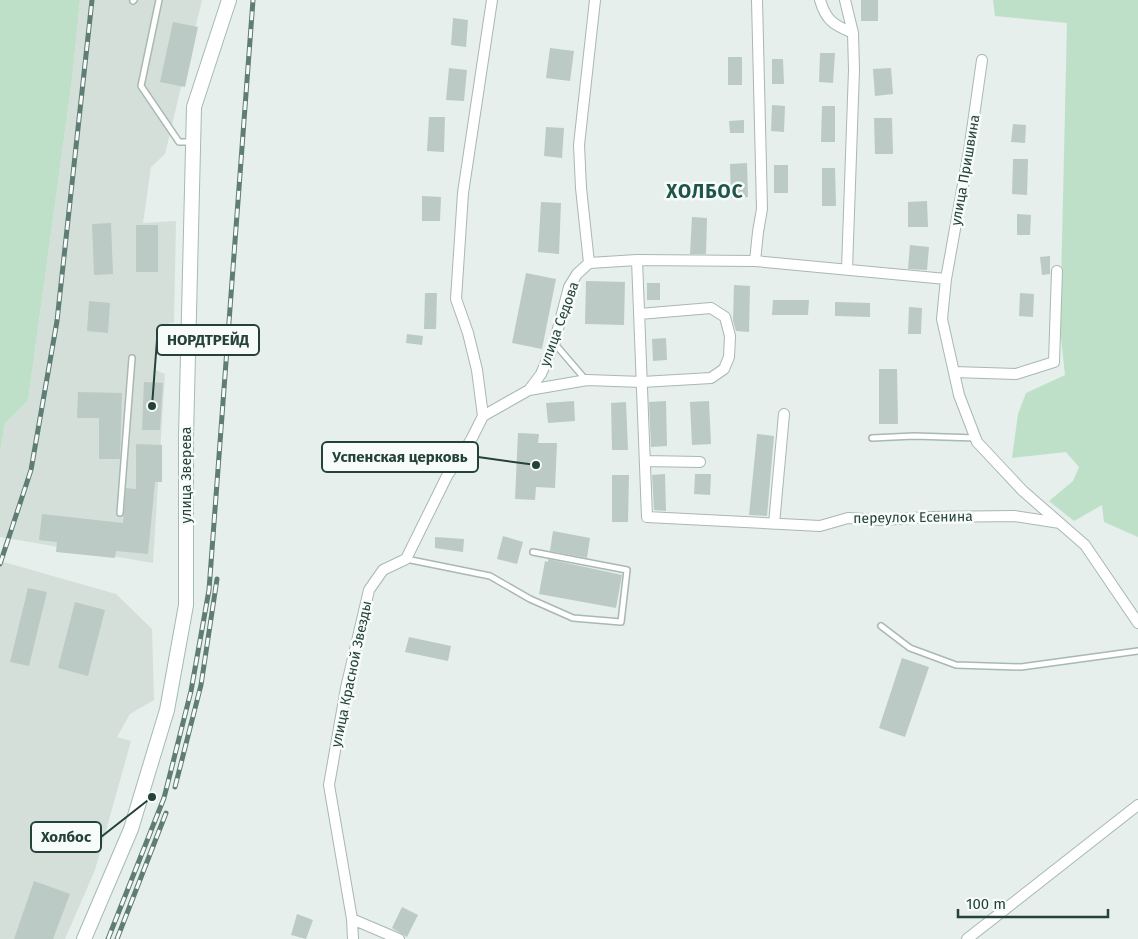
<svg xmlns="http://www.w3.org/2000/svg" width="1138" height="939" viewBox="0 0 1138 939" font-family="'Fira Sans',sans-serif">
<style>
.built{fill:#d4dfda}
.green{fill:#bfe0c8}
.building{fill:#bbcac4}
.lines{fill:none;stroke-linecap:round;stroke-linejoin:round}
.service-casing{stroke:#a8b8b2;stroke-width:8}
.minor-casing{stroke:#a8b8b2;stroke-width:12}
.secondary-casing{stroke:#a4bbb3;stroke-width:16}
.service{stroke:#fff;stroke-width:5}
.minor{stroke:#fff;stroke-width:10}
.secondary{stroke:#fff;stroke-width:14}
.rail-casing{stroke:#5f7d75;stroke-width:5}
.rail{stroke:#f7fbf9;stroke-width:3;stroke-dasharray:9;stroke-linecap:butt}
.labels{text-anchor:middle;stroke-width:5;stroke-linejoin:round;paint-order:stroke}
.street-label{font-size:14px;fill:#24423a;stroke:#f7fbf9}
.district-label{font-size:19px;font-weight:bold;letter-spacing:1px;fill:#1f5548;stroke:#f7fbf9}
.leader{fill:none;stroke:#24423a;stroke-width:2}
.callout-dot{fill:#24423a;stroke:#f7fbf9;stroke-width:2}
.callout{fill:#f7fbf9;stroke:#24423a;stroke-width:2}
.callout-label{font-size:15px;text-anchor:middle;font-weight:bold;fill:#24423a}
</style>
<rect width="100%" height="100%" fill="#e6efeb"/>
<path class="built" d="M80,0h122l-37,154 -14,13 -8,56 33,-2 -2,101 -16,5 -4,42 11,5 -12,189 -153,-26v-85l5,-29 23,-22 44,-321z
M0,561l116,33 36,35 2,71 -24,14 -13,23 14,4 -36,129 -30,69h-65z"/>
<path class="green" d="M0,0h80l-8,80 -44,321 -23,22 -5,29z
M993,0h145v537l-34,-15 -2,-17 -28,16 -25,-20 24,-20 6,-14 -13,-15 -54,6 6,-44 8,-21 39,-18 -5,-47 7,-305 -72,-7z"/>
<path class="building" d="M861,0h17v21h-17z
M453,18l15,2 -2,27 -15,-2z
M173,22l25,5 -13,60 -25,-5z
M550,48l24,3 -4,30 -24,-3z
M820,53h15l-2,30 -14,-1z
M728,57h14v28h-14z
M772,59h11l1,25h-12z
M449,68l18,2 -3,31 -18,-1z
M891,68l2,26 -18,2 -2,-27z
M772,105l13,1 -1,26 -13,-1z
M822,106h13v36h-14z
M429,117h16l-1,35 -17,-1z
M874,118h18l1,36h-18z
M744,120v13h-14l-1,-12z
M1013,124l13,1 -1,18 -14,-1z
M546,127l18,1 -2,30 -18,-2z
M1013,159h15l-1,36 -15,-1z
M747,163l1,34 -17,1 -1,-34z
M774,165h14v28h-14z
M822,168h13l1,38h-14z
M422,196l19,1 -1,24h-18z
M927,201l1,26h-20v-25z
M541,202l20,1 -2,51 -21,-2z
M1017,214l14,1 -1,20h-13z
M692,217l15,1 -1,36h-16z
M111,223l2,51 -19,1 -2,-51z
M136,225h22v47h-22z
M910,245l19,2 -2,23 -19,-1z
M1050,256v18l-8,1 -2,-18z
M526,273l30,6 -14,70 -30,-6z
M586,281l39,1 -1,43 -39,-1z
M647,283h13v17h-13z
M734,285l16,1 -1,46 -13,-1 -3,-10z
M425,293h12l-1,36h-12z
M1020,293l14,1 -1,23 -14,-1z
M773,300h36l-1,15h-36z
M89,301l21,2 -2,30 -21,-2z
M835,302l35,1v14l-35,-1z
M909,307l13,1 -1,26h-13z
M407,334l16,2 -1,9 -16,-2z
M666,338l1,22 -14,1 -1,-22z
M879,369h18l1,55h-19z
M144,382l19,1 -3,47h-18z
M78,392l44,1 -2,66h-21v-41h-22z
M574,401l1,20 -27,2 -2,-20z
M666,401l1,45 -16,1 -2,-45z
M709,401l2,43 -19,1 -2,-43z
M626,402l2,48h-16l-1,-47z
M518,433l21,1 -1,9h19l-2,45 -19,-1 -1,13 -20,-1z
M757,434l17,2 -7,80 -18,-1z
M136,444l26,1v37h-7l-7,72 -32,-3 -1,7 -59,-6 1,-10 -18,-2 3,-26 81,9 3,-35 10,1z
M665,474l1,37 -12,-1 -2,-35z
M695,474h16l-1,21 -16,-1z
M612,475h17l-1,47h-16z
M553,531l37,7 -3,20 -37,-7z
M503,536l20,6 -6,22 -20,-5z
M435,537l29,2 -1,13 -28,-4z
M548,559l74,16 -6,33 -77,-14 6,-33 3,1z
M28,588l19,4 -18,74 -19,-4z
M75,602l30,8 -17,66 -30,-8z
M409,637l42,9 -3,15 -43,-9z
M902,658l27,9 -24,70 -26,-9z
M34,881l36,13 -17,45h-39z
M402,907l16,8 -11,22 -15,-9z
M297,914l16,6 -7,19 -15,-4z"/>
<g class="lines">
<g class="service-casing">
<path id="service" d="M159,0l-18,86 38,56h13
M133,1l1,-1
M555,344l30,35
M872,438l42,-2 62,2
M120,513l12,-155
M406,559l84,17 40,23 43,19 48,4 6,-52 -94,-18
M881,626l29,22 46,17 65,2 117,-16"/>
</g>
<g class="minor-casing">
<path id="minor" d="M492,0l-29,193 -7,106 12,34 9,37 6,46 46,-26 12,-16 13,-30 15,-57 8,-13 12,-11 48,-3 118,1 191,18
M820,0c6,21 14,25 33,33
M845,0l8,33 1,37 -7,199
M982,60l-13,91 -23,128 -4,40 17,76 18,47 46,49 62,54 53,78
M637,260l10,257 173,9 28,-8 33,2 48,-3 85,-1 46,7
M755,261l3,-29 4,-23 -5,-209
M589,263l-8,-75 -2,-43 16,-145
M954,372l62,2 38,-12 3,-91
M529,390l58,-10 55,2 69,-4 13,-9 5,-12 1,-21 -5,-19 -14,-9 -72,6
M645,461l55,1
M774,524l10,-110
M352,919l47,20
M353,939l-1,-20 -23,-134 17,-97 23,-98 14,-20 23,-11 41,-83 24,-36 12,-24
M967,939l171,-134"/>
</g>
<g class="secondary-casing">
<path id="secondary" d="M84,939l47,-110 36,-119 19,-105v-168l8,-330 35,-107"/>
</g>
<use href="#service" class="service"/>
<use href="#minor" class="minor"/>
<use href="#secondary" class="secondary"/>
<g class="rail-casing">
<path id="rail" d="M0,564l31,-94 26,-149 35,-321
M175,787l26,-102 16,-106
M108,939l56,-141 27,-107 18,-101 44,-590
M117,939l49,-126"/>
</g>
<use href="#rail" class="rail"/>
</g>
<g class="labels">
<g class="street-label">
<text transform="translate(965 170) rotate(-80)" y="5">улица Пришвина</text>
<text transform="translate(559 324) rotate(-70)" y="5">улица Седова</text>
<text transform="translate(186 475) rotate(-90)" y="5">улица Зверева</text>
<text transform="translate(913 517) rotate(-1)" y="5">переулок Есенина</text>
<text transform="translate(351 674) rotate(-78)" y="5">улица Красной Звезды</text>
</g>
<g class="district-label">
<text x="705" y="198">ХОЛБОС</text>
</g>
</g>
<path class="leader" d="M152 406L157 340M536 465L478 457M152 797L101 837"/>
<g class="callout-dot">
<circle cx="152" cy="406" r="5"/>
<circle cx="536" cy="465" r="5"/>
<circle cx="152" cy="797" r="5"/>
</g>
<g class="callout">
<rect x="157" y="325" width="102" height="30" rx="5"/>
<rect x="322" y="442" width="156" height="30" rx="5"/>
<rect x="31" y="822" width="70" height="30" rx="5"/>
</g>
<g class="callout-label">
<text x="208" y="345">НОРДТРЕЙД</text>
<text x="400" y="462">Успенская церковь</text>
<text x="66" y="842">Холбос</text>
</g>
<path d="M958 909v8h150v-8" fill="none" stroke="#24423a" stroke-width="2.5"/>
<text x="966" y="909" font-size="15" fill="#24423a" stroke="#f7fbf9" stroke-width="4" paint-order="stroke">100 m</text>
</svg>
